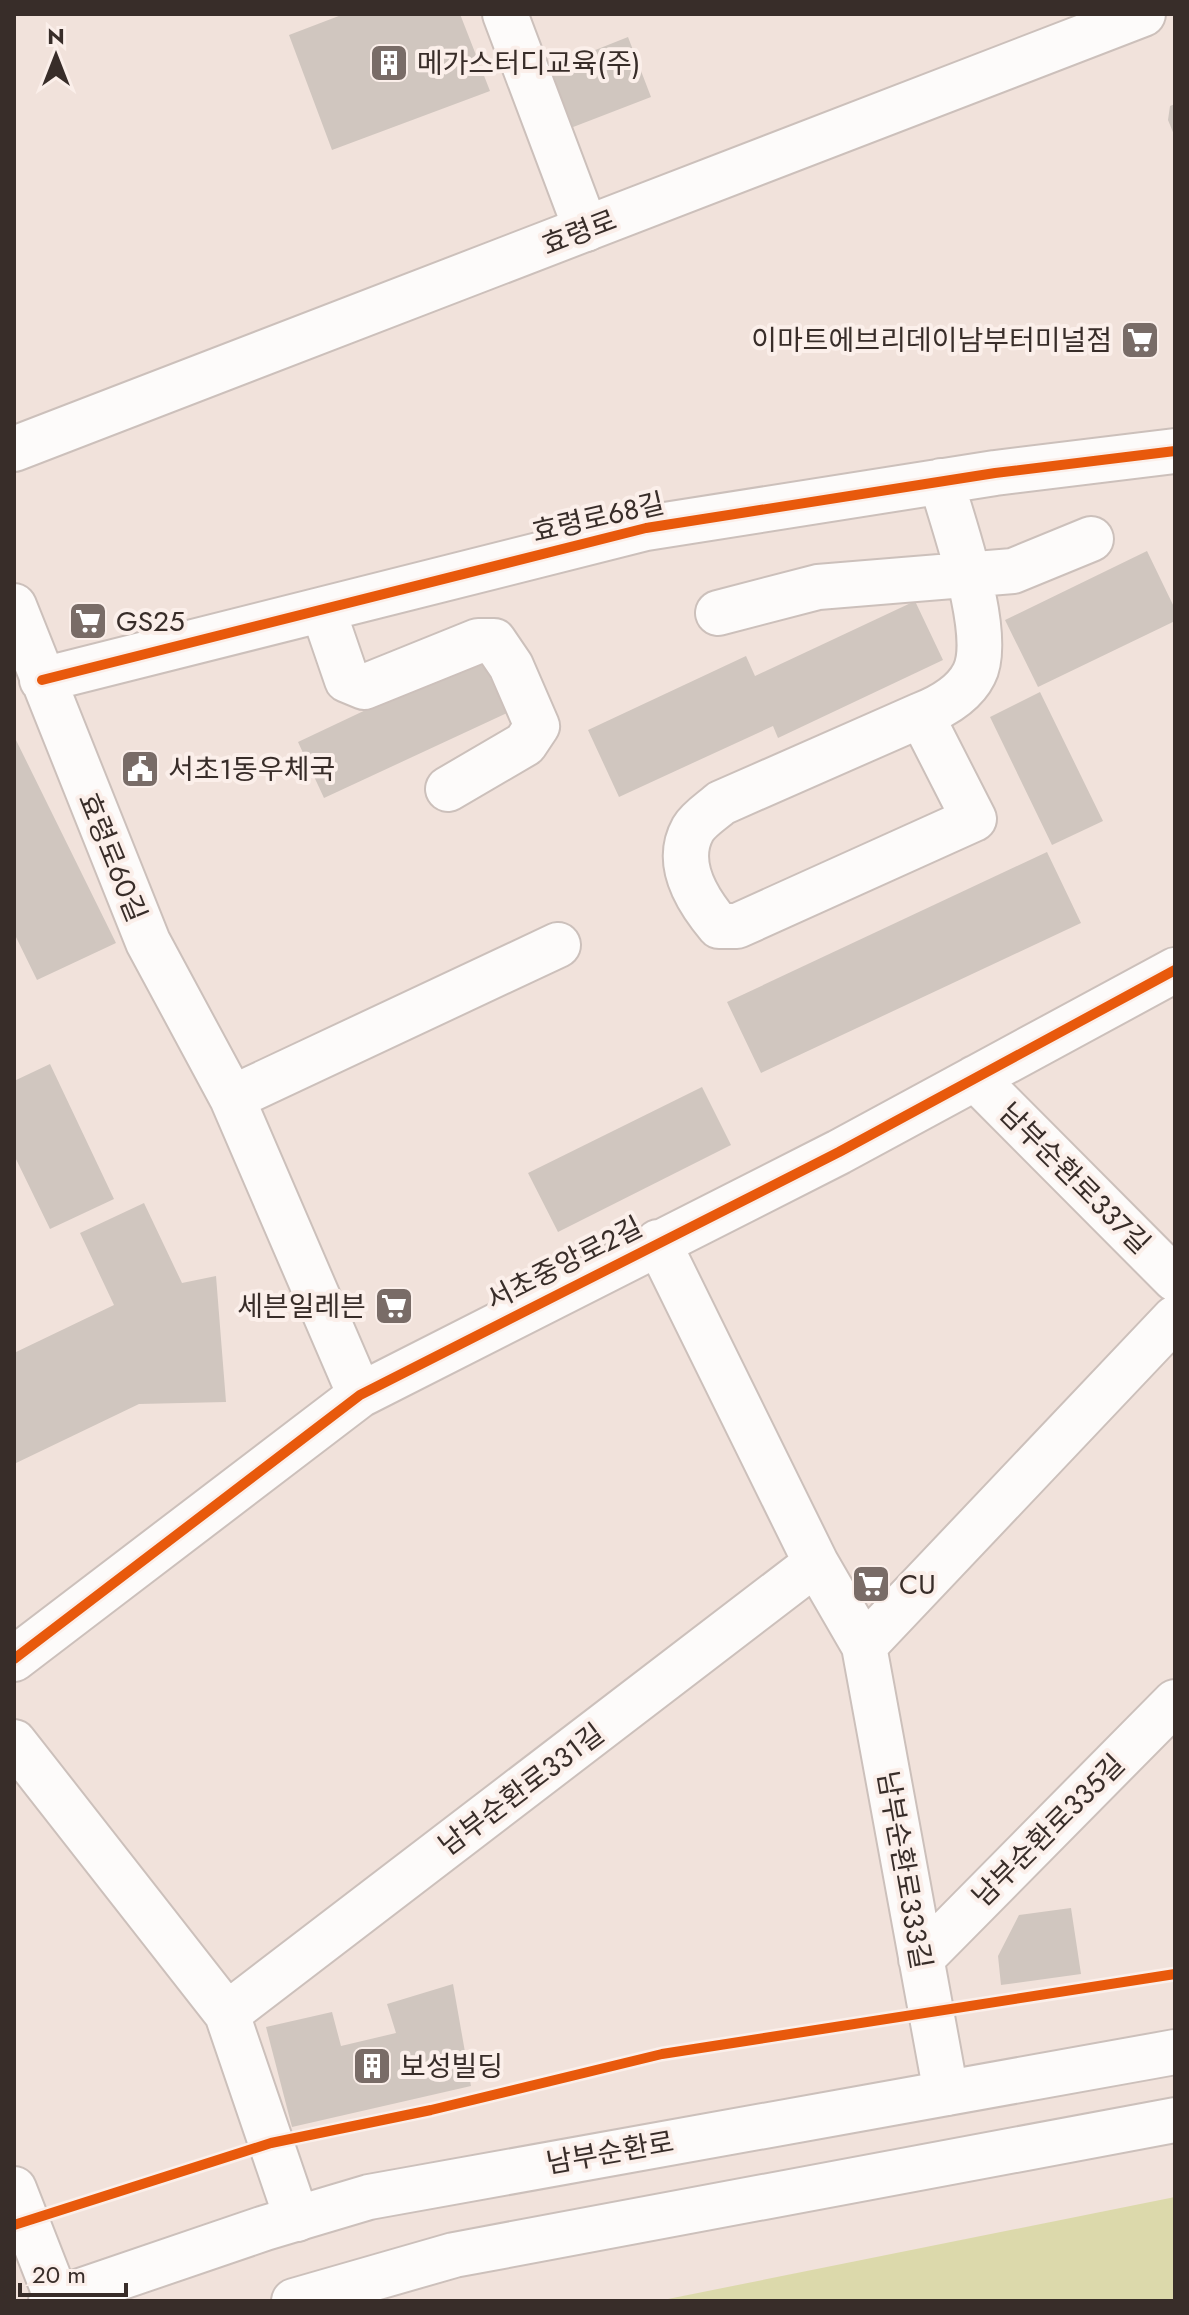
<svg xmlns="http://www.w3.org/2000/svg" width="1189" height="2315" viewBox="0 0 1189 2315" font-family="Jost,'Noto Sans KR',sans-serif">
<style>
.green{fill:#dcd9ab}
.building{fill:#d0c6bf}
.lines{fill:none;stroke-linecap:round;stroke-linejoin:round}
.minor-casing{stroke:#ccc0bb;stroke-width:48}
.major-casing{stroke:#ccc0bb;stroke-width:48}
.minor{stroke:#fdfbfa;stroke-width:44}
.major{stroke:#fdfbfa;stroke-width:44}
.cycleway-casing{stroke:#fbefea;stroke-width:15}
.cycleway{stroke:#e8590c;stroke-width:10}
.labels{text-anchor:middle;stroke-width:8;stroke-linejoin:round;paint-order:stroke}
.poi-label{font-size:28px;fill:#382d29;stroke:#fbefea;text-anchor:start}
.street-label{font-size:28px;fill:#382d29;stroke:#fbefea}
</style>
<rect width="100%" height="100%" fill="#f1e2db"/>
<path class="green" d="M1175,2197v104h-517z"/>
<path class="building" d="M344,14h116l30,77 -158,59 -43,-115z
M628,37l23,60 -83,32 -23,-59z
M1175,104v33l-7,-17 2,-14z
M1147,551l28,58v12l-137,66 -33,-67z
M915,601l28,59 -165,78 -5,-12 -154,71 -31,-67 158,-74 9,20z
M480,656l27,57 -183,85 -26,-56z
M1040,692l63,129 -51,24 -62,-128z
M14,736l102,207 -79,37 -23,-47z
M1047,852l34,71 -320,150 -34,-71z
M50,1064l64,135 -64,30 -36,-74v-74z
M702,1087l29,58 -173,87 -30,-59z
M144,1203l38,80 34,-7 10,126 -87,2 -125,60v-111l100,-48 -34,-72z
M1071,1908l10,66 -80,11 -3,-29 21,-41z
M453,1984l18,102 -179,41 -26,-100 66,-15 9,34 55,-13 -9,-29z"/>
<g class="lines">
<g class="minor-casing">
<path id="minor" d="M505,14l81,215
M14,606l134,336 84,156 128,297
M323,610l24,70 17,7 114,-46h16l17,25 26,60 -12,18 -77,45
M718,613l100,-26 195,-16 78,-32
M42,680l604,-152 349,-55 180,-22
M921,715l53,104 -237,107h-18c-22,-26 -45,-63 -26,-97 6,-10 19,-18 28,-26l200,-88c20,-8 43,-21 53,-41 20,-38 -21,-151 -33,-193
M975,1078l200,201
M232,1098l326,-153
M658,1242l158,321 48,83 82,447
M864,1646l311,-328
M14,1659l346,-264 479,-243 336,-182
M14,1742l213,272 70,205
M921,1959l254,-257
M227,2014l589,-451
M14,2189l43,110"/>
</g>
<g class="major-casing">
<path id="major" d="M14,449l1129,-435
M51,2301l214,-73 104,-31 806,-145
M294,2301l160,-46 721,-135"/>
</g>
<use href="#minor" class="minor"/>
<use href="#major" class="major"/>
<g class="cycleway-casing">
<path id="cycleway" d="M42,680l604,-152 349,-55 180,-22
M14,1659l346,-264 479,-243 336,-182
M14,2225l257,-82 160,-33 231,-56 513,-80"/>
</g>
<use href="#cycleway" class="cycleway"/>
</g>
<defs>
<g id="building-square" transform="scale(2)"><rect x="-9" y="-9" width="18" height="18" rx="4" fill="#796c67" stroke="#fbefea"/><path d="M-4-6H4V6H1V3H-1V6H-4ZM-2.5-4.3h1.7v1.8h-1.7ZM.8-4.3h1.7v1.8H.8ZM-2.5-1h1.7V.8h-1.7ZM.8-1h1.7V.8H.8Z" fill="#fff"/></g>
<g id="supermarket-square" transform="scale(2)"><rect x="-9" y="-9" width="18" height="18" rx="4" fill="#796c67" stroke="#fbefea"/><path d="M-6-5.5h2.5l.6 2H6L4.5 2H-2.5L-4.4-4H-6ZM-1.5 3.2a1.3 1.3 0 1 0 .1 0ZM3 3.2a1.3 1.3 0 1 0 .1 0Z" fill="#fff"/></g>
<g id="civic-square" transform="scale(2)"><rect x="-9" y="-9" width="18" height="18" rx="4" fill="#796c67" stroke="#fbefea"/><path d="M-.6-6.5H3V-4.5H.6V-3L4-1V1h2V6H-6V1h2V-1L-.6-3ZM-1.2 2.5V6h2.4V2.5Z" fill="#fff"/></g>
</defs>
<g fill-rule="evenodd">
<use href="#building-square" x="389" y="63"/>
<use href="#supermarket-square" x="1140" y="340"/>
<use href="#supermarket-square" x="88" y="621"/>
<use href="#civic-square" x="140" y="769"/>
<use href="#supermarket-square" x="394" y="1306"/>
<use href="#supermarket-square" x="871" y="1584"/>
<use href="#building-square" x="372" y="2066"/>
</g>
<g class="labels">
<g class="poi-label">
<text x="417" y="73">메가스터디교육(주)</text>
<text x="1112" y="350" text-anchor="end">이마트에브리데이남부터미널점</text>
<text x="116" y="631">GS25</text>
<text x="168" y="779">서초1동우체국</text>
<text x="366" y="1316" text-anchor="end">세븐일레븐</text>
<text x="899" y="1594">CU</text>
<text x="400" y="2076">보성빌딩</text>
</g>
<g class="street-label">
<text transform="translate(579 232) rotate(-21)" y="10">효령로</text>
<text transform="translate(598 517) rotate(-13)" y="10">효령로68길</text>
<text transform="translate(113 857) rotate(68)" y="10">효령로60길</text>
<text transform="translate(1075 1178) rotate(45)" y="10">남부순환로337길</text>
<text transform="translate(564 1263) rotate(-27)" y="10">서초중앙로2길</text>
<text transform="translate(521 1789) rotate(-37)" y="10">남부순환로331길</text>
<text transform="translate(1048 1830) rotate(-45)" y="10">남부순환로335길</text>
<text transform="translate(905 1870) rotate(80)" y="10">남부순환로333길</text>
<text transform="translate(610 2152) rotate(-10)" y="10">남부순환로</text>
</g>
</g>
<rect width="1189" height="2315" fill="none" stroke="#382d29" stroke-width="32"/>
<g transform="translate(56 56)" stroke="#fbefea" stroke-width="6" paint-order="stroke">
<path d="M0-6L14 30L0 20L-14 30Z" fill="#382d29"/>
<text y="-12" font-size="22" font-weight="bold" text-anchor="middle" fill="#382d29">N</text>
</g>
<path d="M20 2283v12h106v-12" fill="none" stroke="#382d29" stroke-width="4"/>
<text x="32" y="2283" font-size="24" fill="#382d29" stroke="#fbefea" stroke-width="6" paint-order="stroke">20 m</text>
</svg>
